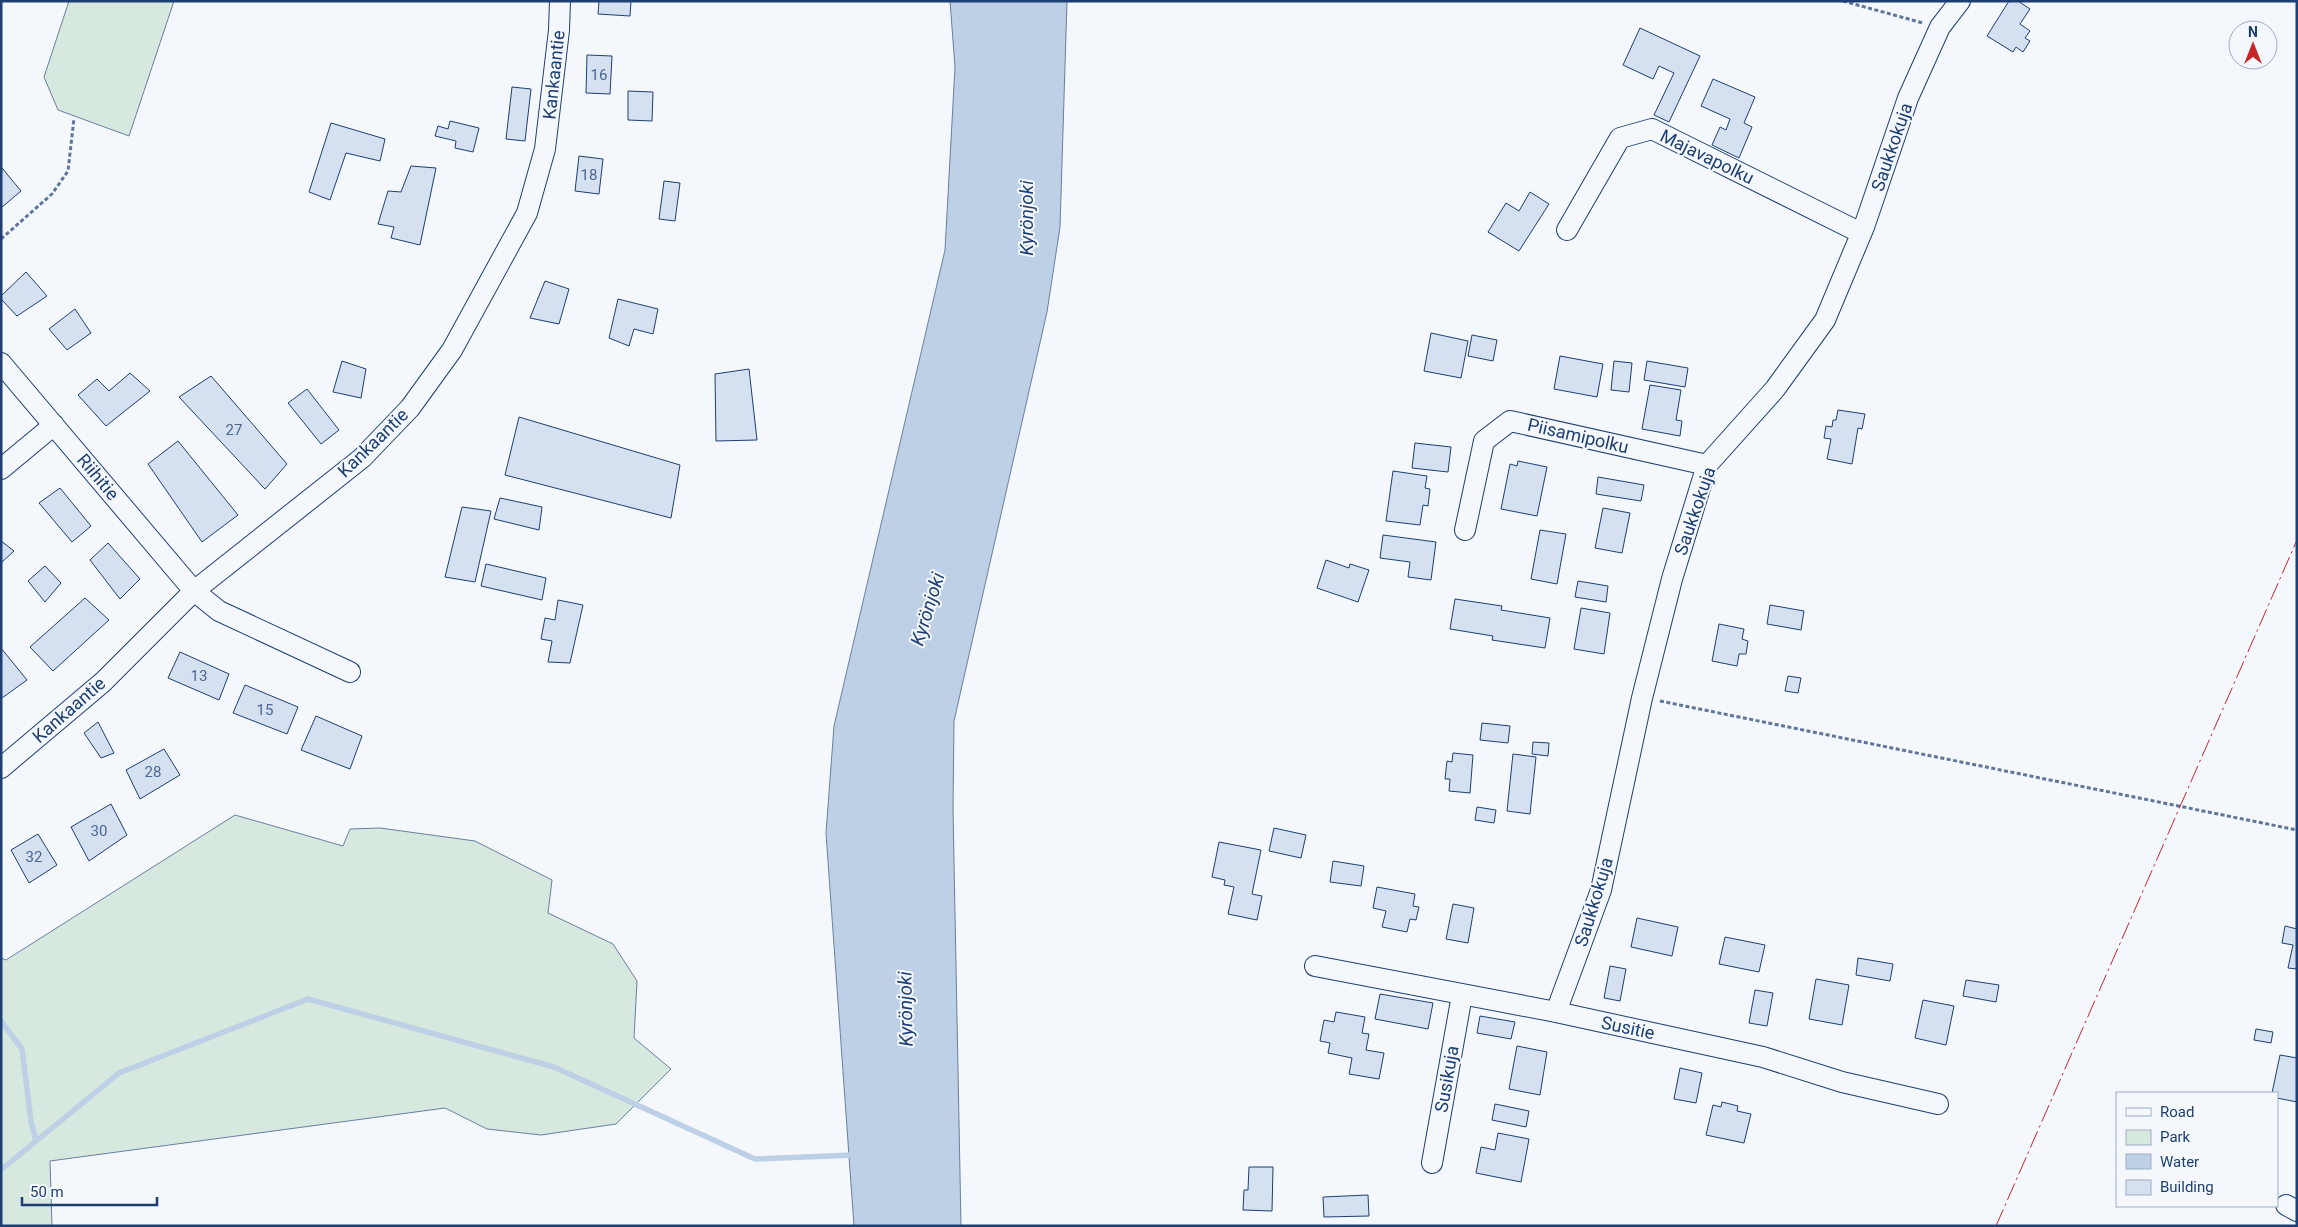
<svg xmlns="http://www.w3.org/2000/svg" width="2298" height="1227" viewBox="0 0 2298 1227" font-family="Roboto,sans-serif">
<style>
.green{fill:#d7e8df;stroke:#687fa3}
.water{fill:#bed0e5;stroke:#687fa3}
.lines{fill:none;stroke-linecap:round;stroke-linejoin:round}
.stream{stroke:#bed0e5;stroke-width:5.5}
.building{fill:#d5e0f0;stroke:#1d3f73}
.minor-casing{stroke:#1d3f73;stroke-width:22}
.path{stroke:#5e769c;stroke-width:3;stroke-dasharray:4 2.5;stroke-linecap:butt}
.minor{stroke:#f4f7fb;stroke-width:20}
.power{stroke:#c62828;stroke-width:1;stroke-dasharray:18 4 2.5 4;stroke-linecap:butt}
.labels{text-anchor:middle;stroke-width:4;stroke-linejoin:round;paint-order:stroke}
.number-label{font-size:15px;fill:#4b6792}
.street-label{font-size:18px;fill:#1d3f73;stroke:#f4f7fb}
.water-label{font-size:19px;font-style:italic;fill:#1d3f73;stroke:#f4f7fb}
</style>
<rect width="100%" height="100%" fill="#f4f7fb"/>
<path class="green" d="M69,1h105l-45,135 -71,-26 -14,-33z
M235,815l108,31 7,-17 30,-1 95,13 77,39 -4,33 65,31 24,37 -3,57 37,31 -55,55 -75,11 -54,-6 -42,-21 -395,53 2,65h-51v-268l5,2z"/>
<path class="water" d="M950,1h117l-7,226 -13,85 -93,409 -1,88 8,417h-107l-28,-393 8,-107 111,-476 10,-183z"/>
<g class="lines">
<path class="stream" d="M1,1021l21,28 9,72 5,20
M1,1170l118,-97 189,-74 246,68 201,92 99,-4"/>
</g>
<path class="building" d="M599,1h32l-1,15 -32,-2z
M2009,1h9l12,8 -10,15 10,7 -5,7 5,3 -7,11 -7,-5 -3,5 -26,-16z
M1640,28l60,28 -31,66 -15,-7 20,-42 -15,-7 -6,13 -30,-14z
M587,55l25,1 -2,38 -24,-1z
M1713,79l42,18 -11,26 8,4 -13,31 -27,-13 8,-18 6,3 4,-11 -29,-13z
M512,87l19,2 -6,52 -19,-2z
M628,91l25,1 -1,29 -24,-1z
M450,121l29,7 -6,24 -18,-4 1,-7 -21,-5 3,-10 10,3z
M331,123l54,16 -5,22 -34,-8 -16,47 -21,-8z
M579,156l24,3 -4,35 -24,-3z
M411,166l25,2 -16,77 -29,-7 3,-11 -16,-3 10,-33 13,1z
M2,168l19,23 -20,17v-40z
M664,181l16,2 -5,38 -16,-2z
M1530,192l19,12 -30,47 -31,-19 18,-29 13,8z
M26,272l21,24 -30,20 -16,-17v-3z
M545,281l24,8 -10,35 -29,-6z
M618,299l40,10 -5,25 -19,-5 -5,17 -20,-8z
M75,309l16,24 -24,17 -18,-21z
M1431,333l37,8 -7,37 -37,-7z
M1472,335l25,5 -4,21 -25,-5z
M1560,356l43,8 -6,33 -43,-8z
M342,361l24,8 -5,29 -28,-6z
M1614,361l18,2 -3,29 -18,-2z
M1647,361l41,7 -3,19 -41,-7z
M749,369l8,71 -41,1 -1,-67z
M130,373l20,18 -44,35 -28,-31 19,-16 12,12z
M211,376l76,88 -22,25 -86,-92z
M1650,385l31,5 -5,30 6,1 -2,15 -38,-7z
M307,389l32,41 -18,14 -33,-41z
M1838,410l27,4 -3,15 -4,-1 -6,36 -25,-5 4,-20 -7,-1 2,-12 6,1 1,-7h3z
M519,417l161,48 -9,53 -166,-43z
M178,441l60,74 -36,27 -54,-78z
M1415,443l36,4 -3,25 -36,-4z
M1518,461l29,6 -10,49 -36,-7 9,-45 7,2z
M1393,471l34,5 -2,12 5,1 -2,17 -5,-1 -3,20 -34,-4z
M1598,477l46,8 -3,16 -45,-7z
M60,488l31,38 -19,16 -33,-39z
M500,498l42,9 -3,23 -45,-11z
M462,507l29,4 -16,71 -30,-5z
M1603,508l27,5 -8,40 -27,-5z
M1540,530l26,4 -9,50 -26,-5z
M1383,535l53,7 -5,38 -23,-3 2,-15 -30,-4z
M1,541l13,10 -13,12z
M108,543l32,36 -20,20 -30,-39z
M1326,560l23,8 1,-4 19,6 -11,32 -41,-14z
M486,564l60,14 -4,22 -61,-14z
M45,566l16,17 -16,19 -17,-21z
M1578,581l30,5 -2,16 -31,-5z
M85,598l24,22 -56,51 -23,-24z
M1455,599l47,7 -1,4 49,8 -5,30 -53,-8 1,-4 -43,-7z
M558,600l25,5 -13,58 -22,-1 4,-21 -11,-2 4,-21 10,2z
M1770,605l34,6 -3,19 -34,-6z
M1581,608l29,5 -6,41 -30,-5z
M1719,624l25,5 -2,10 6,2 -2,13h-7l-2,12 -25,-5z
M1,648l26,32 -25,18 -1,-1z
M180,652l49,22 -10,26 -51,-22z
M1788,676l13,2 -3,15 -13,-2z
M245,685l53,22 -11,27 -54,-21z
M316,716l46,20 -12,33 -49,-19z
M98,722l16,31 -13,5 -17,-25z
M1482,723l28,3 -2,17 -28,-3z
M1533,742l16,1 -1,13 -16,-2z
M164,749l16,26 -40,24 -14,-29z
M1453,753l20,2 -3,38 -21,-2 1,-12h-5l2,-18 5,1z
M1513,754l23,3 -6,57 -23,-3z
M111,804l16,31 -38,26 -18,-34z
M1477,807l19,3 -2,13 -19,-3z
M1274,828l32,7 -5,23 -32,-7z
M38,834l19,31 -28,18 -18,-33z
M1219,842l42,8 -9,44 10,2 -5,24 -29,-6 6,-27 -10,-2 1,-5 -13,-3z
M1333,861l31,5 -3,20 -31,-4z
M1377,887l38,7 -2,12 6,1 -3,13 -6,-1 -3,13 -25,-5 4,-16 -13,-3z
M1453,904l21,4 -6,35 -22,-4z
M1637,918l41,9 -6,29 -41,-9z
M2285,926l12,3v40l-9,-1 5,-23 -11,-2z
M1725,937l40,8 -6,27 -40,-8z
M1858,958l35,6 -3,17 -34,-6z
M1610,966l16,3 -6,32 -16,-3z
M1816,979l33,6 -7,40 -33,-6z
M1966,980l33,5 -3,17 -33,-6z
M1755,990l18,3 -6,33 -18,-3z
M1380,994l53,9 -5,26 -53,-10z
M1923,1000l31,6 -8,39 -31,-7z
M1336,1012l29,5 -3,16 7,1 -3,16 18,3 -5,26 -30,-5 3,-16 -24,-5 2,-10 -10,-2 4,-21 10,2z
M1480,1016l35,6 -4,17 -34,-6z
M2256,1029l17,3 -2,11 -17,-3z
M1517,1046l30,6 -7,43 -31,-6z
M2280,1055l17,3v44l-20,-4v-5h-5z
M1680,1068l22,5 -6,30 -22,-4z
M1722,1102l16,4 -1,5 14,3 -7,29 -38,-8 7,-30 8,2z
M1495,1104l34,7 -3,16 -34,-7z
M1498,1133l31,6 -8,43 -45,-9 5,-26 14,3z
M1249,1167h24l-1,44 -29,-1 1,-20h4z
M1368,1195l1,21 -45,1 -1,-20z"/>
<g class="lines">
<g class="minor-casing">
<path id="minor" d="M1567,230l53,-92 32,-9 209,104
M1,363l193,228 25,20 131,61
M1,469l53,-44
M1465,530l19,-89 26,-20 197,44
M1,768l102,-86 91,-91 168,-133 48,-50 42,-58 75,-137 18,-64 14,-119 1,-29
M1315,966l241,46 207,45 79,25 96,22
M1556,1012l45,-122 41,-192 30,-119 35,-114 68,-76 50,-69 39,-93 44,-129 32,-71 20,-26
M1432,1163l30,-168
M2286,1205l11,6"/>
</g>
<path class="path" d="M1843,1l80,22
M1,239l51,-45 16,-23 6,-53
M1660,701l637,129"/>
<use href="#minor" class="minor"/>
<path class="power" d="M1996,1226l301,-686"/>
</g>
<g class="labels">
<g class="number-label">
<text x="599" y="80">16</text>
<text x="589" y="180">18</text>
<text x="234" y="435">27</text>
<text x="199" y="681">13</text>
<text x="265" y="715">15</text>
<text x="153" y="777">28</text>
<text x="99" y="836">30</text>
<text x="34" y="862">32</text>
</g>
<g class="street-label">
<text transform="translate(554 75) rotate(-84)" y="6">Kankaantie</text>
<text transform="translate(1892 147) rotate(-71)" y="6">Saukkokuja</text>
<text transform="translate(1707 157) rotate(26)" y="6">Majavapolku</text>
<text transform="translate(1578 436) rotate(13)" y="6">Piisamipolku</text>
<text transform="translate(373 443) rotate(-44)" y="6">Kankaantie</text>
<text transform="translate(98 477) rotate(50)" y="6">Riihitie</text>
<text transform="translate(1695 511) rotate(-71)" y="6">Saukkokuja</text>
<text transform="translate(69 710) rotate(-41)" y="6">Kankaantie</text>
<text transform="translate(1594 902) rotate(-73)" y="6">Saukkokuja</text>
<text transform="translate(1628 1028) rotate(12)" y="6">Susitie</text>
<text transform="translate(1447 1079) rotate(-80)" y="6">Susikuja</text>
</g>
<g class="water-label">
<text transform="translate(1026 218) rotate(-90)" y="7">Kyrönjoki</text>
<text transform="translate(927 609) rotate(-73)" y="7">Kyrönjoki</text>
<text transform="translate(905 1009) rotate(-91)" y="7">Kyrönjoki</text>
</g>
</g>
<rect width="2298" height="1227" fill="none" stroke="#1d3f73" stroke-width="5"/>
<rect x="2116" y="1092" width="162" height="115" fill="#f4f7fb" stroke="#9eadc5"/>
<rect x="2126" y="1108" width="25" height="8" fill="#f4f7fb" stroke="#9eadc5"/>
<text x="2160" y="1117" font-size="15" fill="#1d3f73">Road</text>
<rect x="2126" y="1130" width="25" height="15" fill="#d7e8df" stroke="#9eadc5"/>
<text x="2160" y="1142" font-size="15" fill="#1d3f73">Park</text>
<rect x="2126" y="1154" width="25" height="15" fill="#bed0e5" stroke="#9eadc5"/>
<text x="2160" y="1167" font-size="15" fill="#1d3f73">Water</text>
<rect x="2126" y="1180" width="25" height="15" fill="#d5e0f0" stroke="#9eadc5"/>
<text x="2160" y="1192" font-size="15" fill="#1d3f73">Building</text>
<g transform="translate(2253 45)"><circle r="24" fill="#f4f7fb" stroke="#9eadc5"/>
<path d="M0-4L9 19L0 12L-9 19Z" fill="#c62828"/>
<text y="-8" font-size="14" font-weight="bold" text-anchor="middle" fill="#1d3f73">N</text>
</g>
<path d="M22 1197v8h135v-8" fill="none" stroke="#1d3f73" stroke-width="2.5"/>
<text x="30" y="1197" font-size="15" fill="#1d3f73" stroke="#f4f7fb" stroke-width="4" paint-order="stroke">50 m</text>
</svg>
